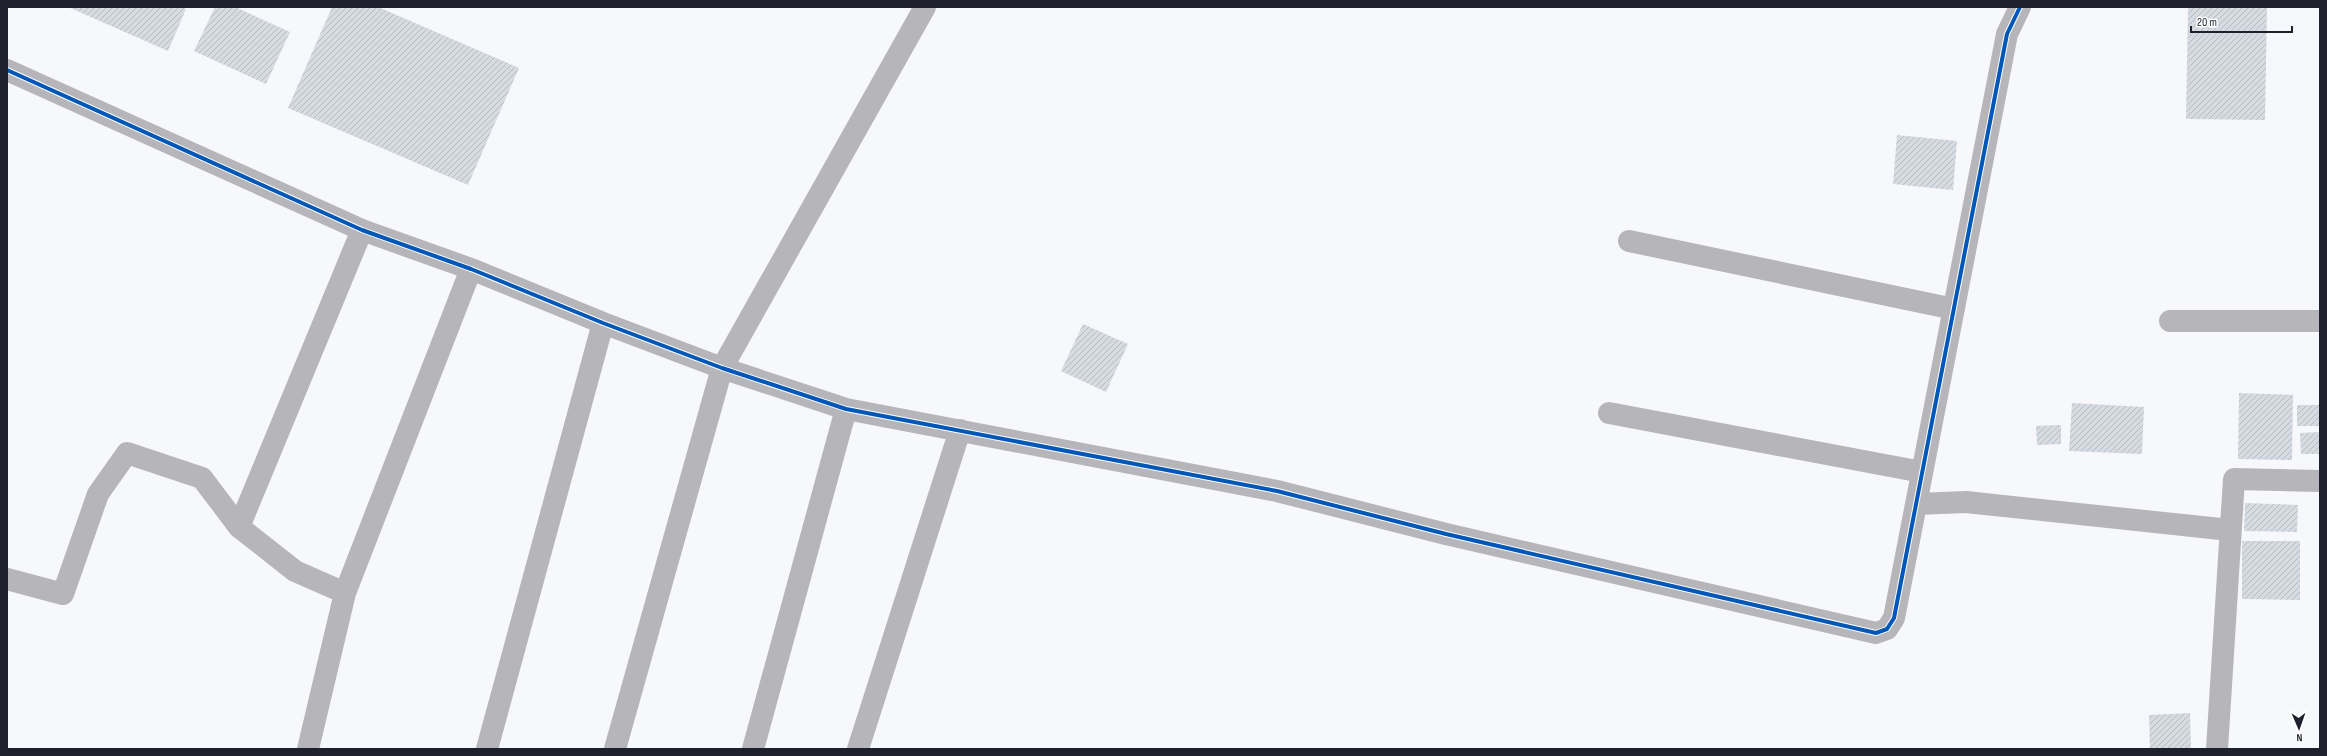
<svg xmlns="http://www.w3.org/2000/svg" width="2327" height="756" viewBox="0 0 2327 756" font-family="'Sofia Sans Condensed',sans-serif">
<style>
.building{fill:url(#building-hatch)}
.lines{fill:none;stroke-linecap:round;stroke-linejoin:round}
.minor{stroke:#b6b5ba;stroke-width:22}
.cycleway-casing{stroke:#fff;stroke-width:6}
.cycleway{stroke:#0057b8;stroke-width:4}
</style>
<defs>
<pattern id="building-hatch" width="6" height="6" patternUnits="userSpaceOnUse"><rect width="6" height="6" fill="#d5dbe1"/><path d="M-1 1l2-2M0 6l6-6M5 7l2-2" fill="none" stroke="#b6bcc1"/></pattern>
</defs>
<rect width="100%" height="100%" fill="#f7f8fc"/>
<path class="building" d="M68,7h113l5,2 -18,42z
M215,7h20l55,25 -24,52 -72,-33z
M332,7h46l141,61 -51,117 -180,-77z
M2188,7h79l-2,113 -79,-1z
M1897,135l60,6 -4,49 -60,-6z
M1083,324l45,20 -22,48 -45,-21z
M2239,393l54,2 -1,65 -54,-1z
M2072,403l72,4 -2,47 -73,-3z
M2297,405h23v21h-23z
M2061,425v19l-24,1 -1,-19z
M2320,432v22h-19l-1,-21z
M2245,503l53,2 -1,27 -53,-1z
M2242,541h58v59l-58,-1z
M2190,713l1,36h-41l-1,-34z"/>
<g class="lines">
<path class="minor" d="M7,70l355,160 109,39 132,54 119,45 124,41 431,82 169,43 430,99 11,-4 7,-11 113,-584 13,-27
M1629,241l325,68
M2170,321h150
M1609,413l313,59
M1916,504l50,-2 264,28
M239,527l123,-297
M7,579l56,15 35,-100 29,-41 75,25 37,49 56,44 50,22 126,-324
M308,749l37,-156
M487,749l116,-426
M615,749l107,-381 203,-361
M753,749l93,-340
M858,749l102,-319
M2217,749l17,-270 86,2"/>
<g class="cycleway-casing">
<path id="cycleway" d="M7,70l355,160 109,39 132,54 119,45 124,41 431,82 169,43 430,99 11,-4 7,-11 113,-584 13,-27"/>
</g>
<use href="#cycleway" class="cycleway"/>
</g>
<rect width="2327" height="756" fill="none" stroke="#1e212d" stroke-width="16"/>
<g transform="translate(2299 728) rotate(178)" stroke="#ffffff" stroke-width="3" paint-order="stroke">
<path d="M0-3L7 15L0 10L-7 15Z" fill="#1e212d"/>
<text y="-6" font-size="11" font-weight="bold" text-anchor="middle" fill="#1e212d">N</text>
</g>
<path d="M2191 26v6h101v-6" fill="none" stroke="#1e212d" stroke-width="2"/>
<text x="2197" y="26" font-size="12" fill="#1e212d" stroke="#ffffff" stroke-width="3" paint-order="stroke">20 m</text>
</svg>
